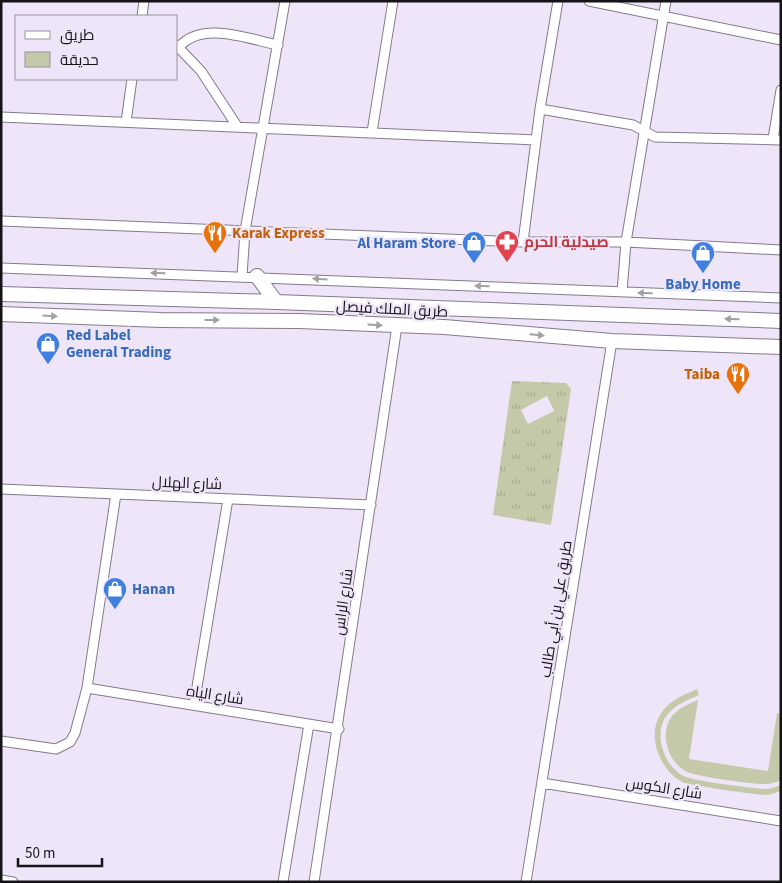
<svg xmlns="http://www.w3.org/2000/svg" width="782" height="883" viewBox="0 0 782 883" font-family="'Source Sans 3',Cairo,sans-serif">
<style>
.grass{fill:url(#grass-tufts);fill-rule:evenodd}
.park{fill:#c4caa9}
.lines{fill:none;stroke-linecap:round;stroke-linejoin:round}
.minor-casing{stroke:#837a8b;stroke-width:11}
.primary-casing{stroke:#837a8b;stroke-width:16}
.minor{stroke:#fff;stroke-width:9}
.primary{stroke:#fff;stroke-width:14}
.oneway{fill:#a1a0a3}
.labels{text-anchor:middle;stroke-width:4.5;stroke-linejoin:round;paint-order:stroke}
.food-label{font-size:15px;font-weight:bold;fill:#c56008;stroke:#efe5f8;text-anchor:start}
.health-label{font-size:15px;font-weight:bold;fill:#be3a42;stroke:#efe5f8;text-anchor:start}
.shop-label{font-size:15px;font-weight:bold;fill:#366cbe;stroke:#efe5f8;text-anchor:start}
.street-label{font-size:15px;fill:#151218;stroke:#efe5f8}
</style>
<defs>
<pattern id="grass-tufts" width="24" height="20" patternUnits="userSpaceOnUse" patternTransform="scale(1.25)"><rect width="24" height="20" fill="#c4caa9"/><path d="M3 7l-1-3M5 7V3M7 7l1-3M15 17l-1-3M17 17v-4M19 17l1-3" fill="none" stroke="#a8ac91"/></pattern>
</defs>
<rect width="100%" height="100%" fill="#efe5f8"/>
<path class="grass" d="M512,381l54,2 5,6 -20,136 -58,-10zM547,396l7,15 -26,13 -7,-14z"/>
<path class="park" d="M697,689l2,6c-12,5 -24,10 -32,20 -15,19 -2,54 19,62 9,4 70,12 80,12 5,0 10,-3 15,-4v6c-5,1 -10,4 -15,4 -9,0 -79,-10 -84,-13 -22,-12 -37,-47 -20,-70 8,-12 22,-17 35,-23z
M698,700l-9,59 79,12 9,-58 4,2v65c-4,2 -10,4 -15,4 -9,1 -72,-8 -79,-12 -18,-9 -27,-35 -17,-53 6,-10 18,-15 28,-19z"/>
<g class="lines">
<g class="minor-casing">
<path id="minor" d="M589,1l192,39
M142,16l2,-15
M176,45l25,26 36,55
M179,47c23,-27 69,-8 99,-2
M540,109l93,16 22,12 126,3
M1,117l535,23
M126,122l6,-43
M372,132l21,-131
M773,139l8,-49
M1,221l522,21h103l155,8
M523,242l17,-133 18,-108
M1,268l780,30
M242,276l3,-45 40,-230
M622,292l4,-50 40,-241
M1,489l370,16
M87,688l252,41
M194,705l34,-206
M1,741l55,8 14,-7 5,-9 12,-45 29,-194
M542,783l239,38
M1,880l12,2
M283,882l26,-158
M314,882l83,-556
M526,882l86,-541"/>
</g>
<g class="primary-casing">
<path id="primary" d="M257,276l19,26
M1,294l275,8 505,19
M1,314l160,6 138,1 145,6 168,14 169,6"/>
</g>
<use href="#minor" class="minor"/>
<use href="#primary" class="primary"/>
</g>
<defs><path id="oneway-solid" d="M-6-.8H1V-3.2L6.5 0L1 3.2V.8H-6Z" transform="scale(1.25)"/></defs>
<g class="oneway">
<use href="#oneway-solid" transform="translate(158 273) rotate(-178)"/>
<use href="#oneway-solid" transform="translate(320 279) rotate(-177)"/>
<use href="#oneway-solid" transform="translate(482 286) rotate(-178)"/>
<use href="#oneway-solid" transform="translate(645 293) rotate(-178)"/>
<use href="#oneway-solid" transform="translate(50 316) rotate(3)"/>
<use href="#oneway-solid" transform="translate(732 319) rotate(-178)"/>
<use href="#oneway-solid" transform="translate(212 320)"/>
<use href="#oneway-solid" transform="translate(375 325) rotate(4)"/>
<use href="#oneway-solid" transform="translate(537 335) rotate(5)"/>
</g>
<defs>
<g id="restaurant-pin" transform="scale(1.25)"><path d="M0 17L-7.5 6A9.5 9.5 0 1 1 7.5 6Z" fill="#e8710a" stroke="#efe5f8"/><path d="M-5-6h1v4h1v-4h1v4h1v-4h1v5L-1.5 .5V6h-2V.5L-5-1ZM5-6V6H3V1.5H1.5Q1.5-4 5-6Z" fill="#fff"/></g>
<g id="pharmacy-pin" transform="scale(1.25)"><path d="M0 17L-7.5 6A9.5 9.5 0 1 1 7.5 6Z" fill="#e0444e" stroke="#efe5f8"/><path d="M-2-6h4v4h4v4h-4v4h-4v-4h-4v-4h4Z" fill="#fff"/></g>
<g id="shop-pin" transform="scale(1.25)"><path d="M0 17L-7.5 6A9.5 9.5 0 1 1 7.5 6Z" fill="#3f7fe0" stroke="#efe5f8"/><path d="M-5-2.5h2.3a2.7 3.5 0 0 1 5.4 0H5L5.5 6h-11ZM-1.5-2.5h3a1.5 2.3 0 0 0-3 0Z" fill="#fff"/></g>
</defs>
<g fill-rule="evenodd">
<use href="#restaurant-pin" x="215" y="233"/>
<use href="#pharmacy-pin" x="507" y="242"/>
<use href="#shop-pin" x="474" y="243"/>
<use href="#shop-pin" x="703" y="253"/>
<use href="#shop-pin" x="48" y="344"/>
<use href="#restaurant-pin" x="738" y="374"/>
<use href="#shop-pin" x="115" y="589"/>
</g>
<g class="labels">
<g class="food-label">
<text x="232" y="238">Karak Express</text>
<text x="720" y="379" text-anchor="end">Taiba</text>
</g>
<g class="health-label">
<text x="524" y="247">صيدلية الحرم</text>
</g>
<g class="shop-label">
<text x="456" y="248" text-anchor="end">Al Haram Store</text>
<text x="703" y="289" text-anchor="middle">Baby Home</text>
<text x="66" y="340">Red Label<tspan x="66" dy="17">General Trading</tspan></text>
<text x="132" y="594">Hanan</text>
</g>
<g class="street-label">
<text transform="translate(392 309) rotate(3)" y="5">طريق الملك فيصل</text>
<text transform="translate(187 483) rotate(2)" y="5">شارع الهلال</text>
<text transform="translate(343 602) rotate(-82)" y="5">شارع الراس</text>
<text transform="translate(556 609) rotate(-81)" y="5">طريق علي بن أبي طالب</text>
<text transform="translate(215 695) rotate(9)" y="5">شارع الياه</text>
<text transform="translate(664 788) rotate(9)" y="5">شارع الكوس</text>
</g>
</g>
<rect width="782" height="883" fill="none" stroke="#151218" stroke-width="5"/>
<rect x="15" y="15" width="162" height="65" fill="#efe5f8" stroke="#98919e"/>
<rect x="25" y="31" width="25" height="8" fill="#ffffff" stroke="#98919e"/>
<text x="60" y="40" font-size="15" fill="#151218">طريق</text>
<rect x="25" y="52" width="25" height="15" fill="#c4caa9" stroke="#98919e"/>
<text x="60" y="65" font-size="15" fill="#151218">حديقة</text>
<path d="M18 858v8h84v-8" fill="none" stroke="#151218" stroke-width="2.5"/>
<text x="25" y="858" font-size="15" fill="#151218" stroke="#efe5f8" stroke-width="4" paint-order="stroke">50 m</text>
</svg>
